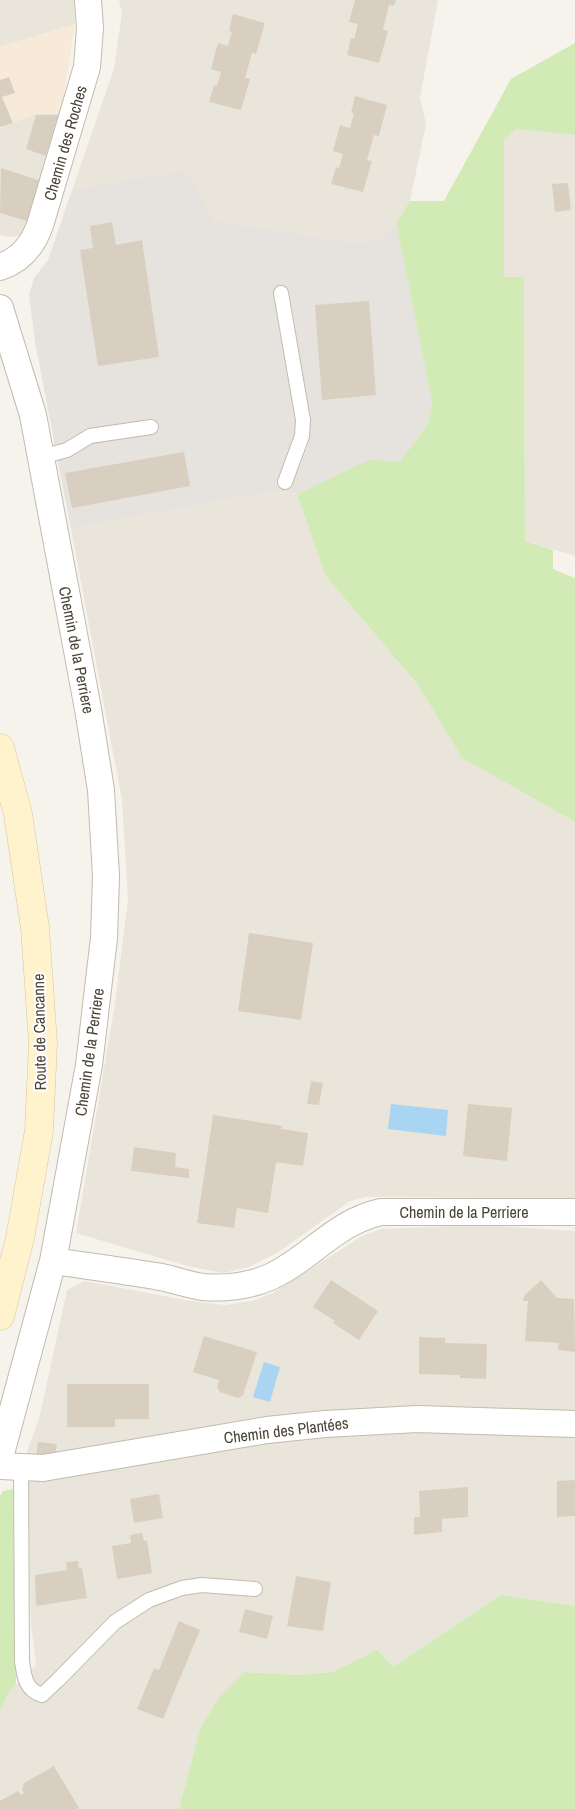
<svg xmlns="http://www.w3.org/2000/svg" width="575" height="1809" viewBox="0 0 575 1809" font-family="'Archivo Narrow',sans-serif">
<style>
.residential{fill:#eae5da}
.commercial{fill:#f7ead8}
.industrial{fill:#e6e2dd}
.green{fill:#d2eab5}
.water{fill:#a9d4f2}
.building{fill:#d8cfc1}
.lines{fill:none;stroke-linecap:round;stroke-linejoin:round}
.lane-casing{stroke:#c2bbae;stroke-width:16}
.street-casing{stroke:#c2bbae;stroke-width:28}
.secondary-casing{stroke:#d6c79b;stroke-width:29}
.lane{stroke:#fff;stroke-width:14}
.street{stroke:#fff;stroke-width:26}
.secondary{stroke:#fff3cd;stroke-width:28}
.labels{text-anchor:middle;stroke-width:4;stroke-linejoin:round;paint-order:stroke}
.street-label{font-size:16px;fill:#4b4439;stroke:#fff}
</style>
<rect width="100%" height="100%" fill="#f6f3ec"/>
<path class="residential" d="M0,0h74l1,24 -75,23z
M119,0h319l-18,98 6,26 -16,77 -14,22 -18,16 -19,4 -146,-23 -141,-30 42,-121 8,-56z
M35,114h26l-35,116 -8,6 -11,1 -7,-3v-106z
M516,129l59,6v421l-50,-15 -1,-263 -20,-1v-137z
M275,491l22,3 28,81 93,110 44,73 113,64v376l-209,-1 -16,4 -70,50 -31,16 -26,6 -36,-7 -111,-33 39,-229 13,-105 -6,-99 -51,-271z
M481,1225l94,6v375l-74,-11 -109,73 -15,-18 -43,22 -36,3 -53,-3 -45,57 -21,80h-179v-98l8,-18 28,-28 -5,-41 -4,-172 13,-37 27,-125 17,-9 107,20 34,4 27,-4 21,-8 89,-57 19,-7z"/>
<path class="commercial" d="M75,24l-14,90h-26l-35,14v-81z"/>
<path class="industrial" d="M188,170l25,50 146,23 19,-4 18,-16 36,179 -4,21 -28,39 -31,-1 -72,33 -22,-3 -204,38 -36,-187 -6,-47 5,-17 14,-18 24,-70z"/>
<path class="green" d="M575,43v92l-59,-6 -12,11v137h20l1,264 28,9v19l22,9v244l-113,-64 -44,-73 -93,-110 -28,-81 72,-34 31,2 28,-39 4,-21 -36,-179 14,-22h34l67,-122z
M13,1489l3,196 -8,8 -8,18v-215l3,-5z
M501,1595l74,11v203h-396l21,-80 19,-31 26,-26 53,3 35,-3 44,-22 16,17z"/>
<path class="water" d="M391,1104l57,6 -2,26 -58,-7z
M264,1362l16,5 -10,35 -17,-5z"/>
<path class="building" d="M355,0h41l-2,6 -5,-1 -6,25 5,1 -9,32 -32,-8 4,-17 3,1 4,-15 -9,-2z
M233,14l32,9 -9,31 -4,-1 -7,25 5,1 -9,31 -32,-8 5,-17 3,1 4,-14 -10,-3 7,-26 10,3 4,-14 -3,-1z
M9,77l6,16 -13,4 11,26 -13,4v-47z
M355,96l32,9 -8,31 -5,-1 -7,25 5,1 -9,31 -32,-8 5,-17 3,1 4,-14 -10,-3 7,-26 10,3 4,-15h-3z
M36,115h22l-12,41 -20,-7z
M1,168l40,13 -14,40 -27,-8z
M568,183l3,27 -16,2 -3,-28z
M112,222l4,23 26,-5 17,117 -61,9 -18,-116 13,-2 -3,-22z
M369,301l7,94 -54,5 -7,-95z
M184,452l6,34 -118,22 -7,-35z
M249,933l64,10 -12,77 -63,-9z
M311,1081l12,2 -4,22 -12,-1z
M468,1104l44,4 -5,53 -44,-5z
M213,1115l69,11 -1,3 27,4 -5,33 -27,-4 -8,51 -31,-5 -3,20 -37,-5z
M134,1147l42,6 -1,14 14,2v9l-58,-7z
M331,1280l47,31 -19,29 -26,-17 2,-2 -22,-14z
M541,1280l16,18 17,1 1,53 -17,-2 1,-7 -34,-2 3,-40h-5l1,-5z
M204,1336l53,16 -14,43 -5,3 -18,-6 -3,-5 2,-7 -26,-8z
M419,1337l26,1v5l42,1 -1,35 -26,-1v-3l-41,-1z
M67,1384h82v35h-34v8h-48z
M38,1442l19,2 -3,16 -18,-4z
M575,1480v36l-18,1v-36z
M468,1487v30l-26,2v13l-28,3v-18h6l-1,-26z
M159,1494l4,24 -29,5 -4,-24z
M142,1533l2,8 3,-1 5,33 -35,6 -5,-33 19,-3 -1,-8z
M78,1561l1,7h3l5,30 -51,8 -1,-31 32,-5 -1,-8z
M296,1576l35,6 -8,49 -36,-5z
M245,1609l28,7 -6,23 -28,-7z
M179,1621l21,9 -37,89 -26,-10 17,-41 5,2z
M54,1766l25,42 -3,1h-76v-8l18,-10 3,4 3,-2 -2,-3 2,-7z"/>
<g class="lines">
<g class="lane-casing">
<path id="lane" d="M281,293l22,127 -1,16 -17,46
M41,457l26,-7 23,-14 61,-9
M21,1466l1,195c2,14 3,29 20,34l16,-15 57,-58 34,-22 33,-12 20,-3 53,4"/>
</g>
<g class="street-casing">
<path id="street" d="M0,267c21,-7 33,-22 40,-42l47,-158 3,-39 -2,-28
M0,308l33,107 55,294 13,81 5,86 -2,62 -15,127 -36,196 -53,196
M53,1261c34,5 68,9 102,15 16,2 32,9 48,11 23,2 46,-1 67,-10 40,-18 65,-55 111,-65h194
M0,1466l43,2 224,-38 58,-6 92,-5 158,5"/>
</g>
<g class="secondary-casing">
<path id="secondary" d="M0,748l18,66 17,114 8,115 -4,88 -19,107 -20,78"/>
</g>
<use href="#lane" class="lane"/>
<use href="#street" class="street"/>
<use href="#secondary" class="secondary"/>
</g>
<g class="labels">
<g class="street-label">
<text transform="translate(65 143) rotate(-74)" y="6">Chemin des Roches</text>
<text transform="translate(77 650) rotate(79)" y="6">Chemin de la Perriere</text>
<text transform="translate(39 1032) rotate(-91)" y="6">Route de Cancanne</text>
<text transform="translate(89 1052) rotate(-82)" y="6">Chemin de la Perriere</text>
<text x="464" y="1218">Chemin de la Perriere</text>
<text transform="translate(286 1430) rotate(-7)" y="6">Chemin des Plantées</text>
</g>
</g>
</svg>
